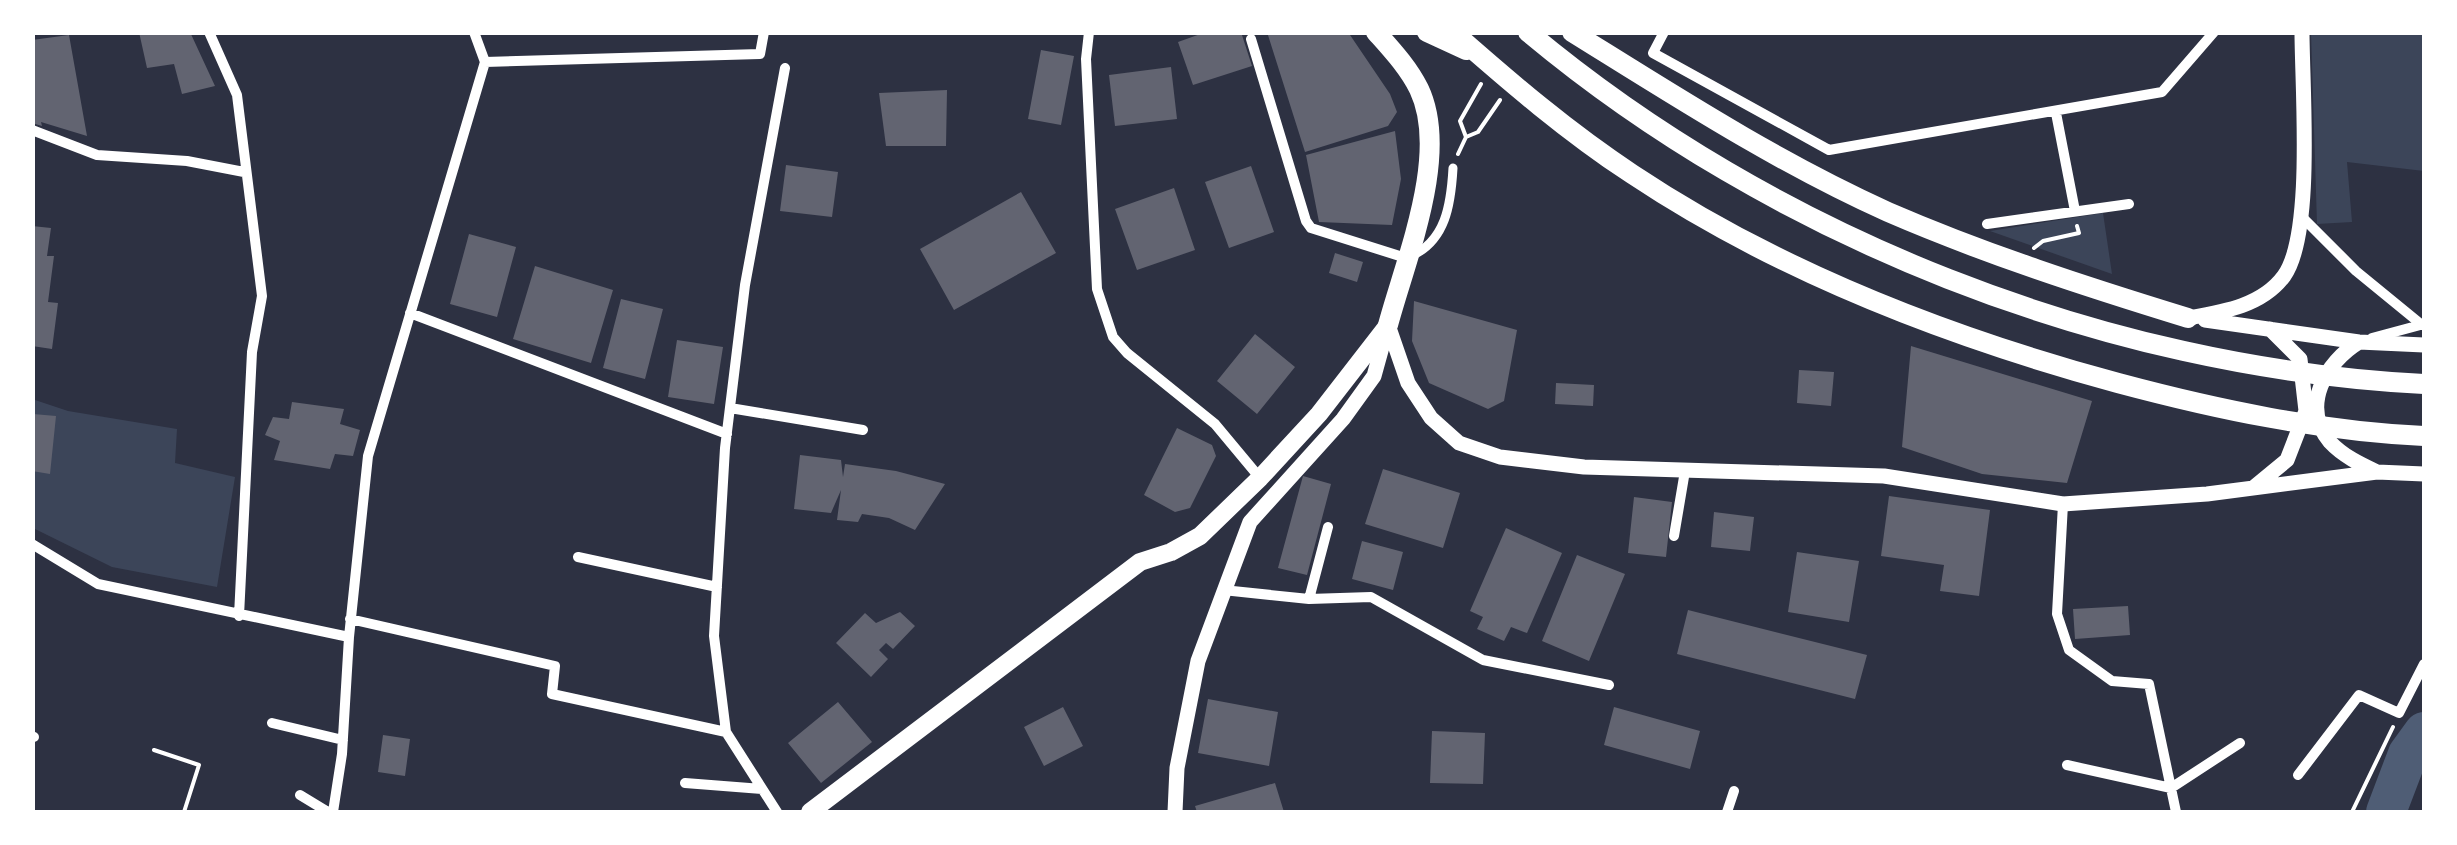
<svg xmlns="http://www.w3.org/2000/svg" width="2457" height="845" viewBox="0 0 2457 845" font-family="Mulish,sans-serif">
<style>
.green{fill:#3c4559}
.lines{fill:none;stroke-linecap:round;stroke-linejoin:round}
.river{stroke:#4f5d75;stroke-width:40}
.building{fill:#626471}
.path{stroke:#fff;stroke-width:4}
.pedestrian{stroke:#fff;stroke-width:9}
.minor{stroke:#fff;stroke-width:10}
.tertiary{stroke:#fff;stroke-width:15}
.secondary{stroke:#fff;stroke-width:18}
.trunk{stroke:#fff;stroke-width:20}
</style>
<rect width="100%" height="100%" fill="#2d3142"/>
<path class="green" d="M2311,33h113v138l-77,-9 5,60 -35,2z
M2103,213l9,61 -122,-43z
M32,399l36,12 109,18 -2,34 60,14 -18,110 -105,-20 -79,-39z"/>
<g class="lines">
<path class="river" d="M2386,812l22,-58 16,-22"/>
</g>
<path class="building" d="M139,32h51l25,54 -33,8 -8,-30 -27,4z
M1206,32h35l11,34 -59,19 -15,-43z
M1267,32h81l42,62 7,18 -9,14 -83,26z
M69,35l18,101 -46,-14 1,4 -10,-3v-83z
M1041,50l33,6 -13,69 -33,-6z
M1171,67l6,52 -62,7 -6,-51z
M947,90l-1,56h-60l-7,-53z
M1395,131l6,48 -9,46 -73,-3 -13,-67z
M786,165l52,7 -6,45 -52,-6z
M1251,166l23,66 -45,16 -24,-66z
M1174,188l21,62 -58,20 -22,-61z
M1021,192l35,61 -102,57 -34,-61z
M32,226l19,2 -4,28h7l-6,46 10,1 -6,46 -20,-3z
M469,234l47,13 -19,70 -47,-13z
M1335,253l28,9 -6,20 -28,-9z
M535,266l78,24 -22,73 -78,-24z
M621,299l42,10 -18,70 -42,-11z
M1414,301l103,29 -13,71 -16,8 -59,-26 -17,-42z
M1255,334l40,33 -38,47 -40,-33z
M677,340l46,7 -9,57 -46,-7z
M1911,346l181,55 -25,82 -85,-9 -80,-27z
M1799,370l35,2 -3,34 -34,-3z
M1556,383l38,2 -1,21 -38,-2z
M292,402l52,7 -4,15 20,6 -7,26 -18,-2 -5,15 -56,-9 6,-19 -15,-6 8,-18 16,2z
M33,414l23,2 -6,58 -18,-3z
M1177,428l35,17 4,11 -26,52 -15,4 -31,-17z
M800,455l41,5 2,17 2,-13 51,7 49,13 -30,46 -26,-12 -27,-4 -4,8 -21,-2 4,-30 -10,23 -37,-4z
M1383,469l77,24 -17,55 -78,-24z
M1303,476l28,8 -24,91 -29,-7z
M1889,496l101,14 -11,86 -39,-5 4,-26 -63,-9z
M1634,497l38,5 -6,55 -38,-4z
M1714,512l40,5 -4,34 -39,-4z
M1506,528l56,25 -35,80 -16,-6 -7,14 -27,-12 6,-12 -13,-6z
M1362,541l41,11 -10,38 -41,-11z
M1797,552l62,9 -10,61 -61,-10z
M1577,555l48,19 -36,87 -47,-20z
M2128,606l2,29 -55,4 -2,-30z
M1688,610l179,45 -12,44 -178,-45z
M900,612l15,14 -22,23 -7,-6 -7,7 9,9 -17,18 -35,-34 29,-30 11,10z
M1208,699l70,13 -9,54 -71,-13z
M838,702l34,40 -51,41 -33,-40z
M1063,707l20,39 -39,20 -20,-39z
M1614,707l86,24 -10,38 -86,-24z
M1432,731l53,2 -2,51 -53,-1z
M383,735l27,4 -5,37 -27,-4z
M1275,783l9,29h-87l-2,-6z"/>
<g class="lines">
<path class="path" d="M1466,137l-6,-16 21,-37
M1458,154l8,-17 12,-5 22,-32
M2034,248l9,-7 36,-8 -2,-7
M154,750l45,15 -15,47
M2352,812l41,-85"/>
<path class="pedestrian" d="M1409,257c37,-15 42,-53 44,-89"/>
<path class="minor" d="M209,32l28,63 25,201 -10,56 -13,264
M1089,32l-3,27 11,230 16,48 14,16 88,71 45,54
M1664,32l-11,21 176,97 333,-58 52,-60
M1251,39l55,182 5,7 95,30
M485,62l275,-8 4,-22
M2056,113l19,98
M32,130l65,25 90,6 57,11
M2300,215l56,56 66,54
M1987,224l142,-20
M410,313l317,121
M2372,338l52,-14
M730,408l133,22
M2063,504l-6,110 12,36 43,31 37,3 27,128
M1674,536l11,-65
M32,544l66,40 251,53
M578,557l139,30
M1223,590l86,9 62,-2 112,63 126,25
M1309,599l19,-72
M350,619l205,47 -3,28 174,38
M272,723l71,17
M32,737h2
M2067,765l104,23 69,-45
M2298,775l61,-80 40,18 25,-49
M685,783l77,6
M300,795l28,17
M333,812l9,-58 7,-117 19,-181 117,-394 -11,-30
M777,812l-51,-80 -12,-96 11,-188 20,-163 40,-217
M1727,812l7,-21"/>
<path class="tertiary" d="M2188,318c35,-6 74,-12 96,-42 30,-42 18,-188 18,-244
M2205,320l154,22 65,3
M1388,325l20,58 23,35 28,25 41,14 84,10 300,9 179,28 144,-10 170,-22 47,2
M2359,342c-33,20 -59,64 -29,100 13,14 30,22 47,30
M2253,488l34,-28 19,-49 -6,-52 -30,-30
M1175,812l2,-44 21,-107 52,-139 93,-103 31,-43 13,-47"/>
<path class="secondary" d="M810,812l330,-250 31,-10 29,-16 60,-58 59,-64 69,-89"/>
<path class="trunk" d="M1376,32c16,18 32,35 43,57 31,65 -13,169 -31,236
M1427,32l39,18
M1453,32c58,51 115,100 179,142 147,98 316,163 486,209 101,27 202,48 306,53
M1528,32c245,205 577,336 896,352
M1572,32c103,64 205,130 316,180 97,42 199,75 300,106"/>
</g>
<rect width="2457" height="845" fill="none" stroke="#ffffff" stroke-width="70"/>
</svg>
